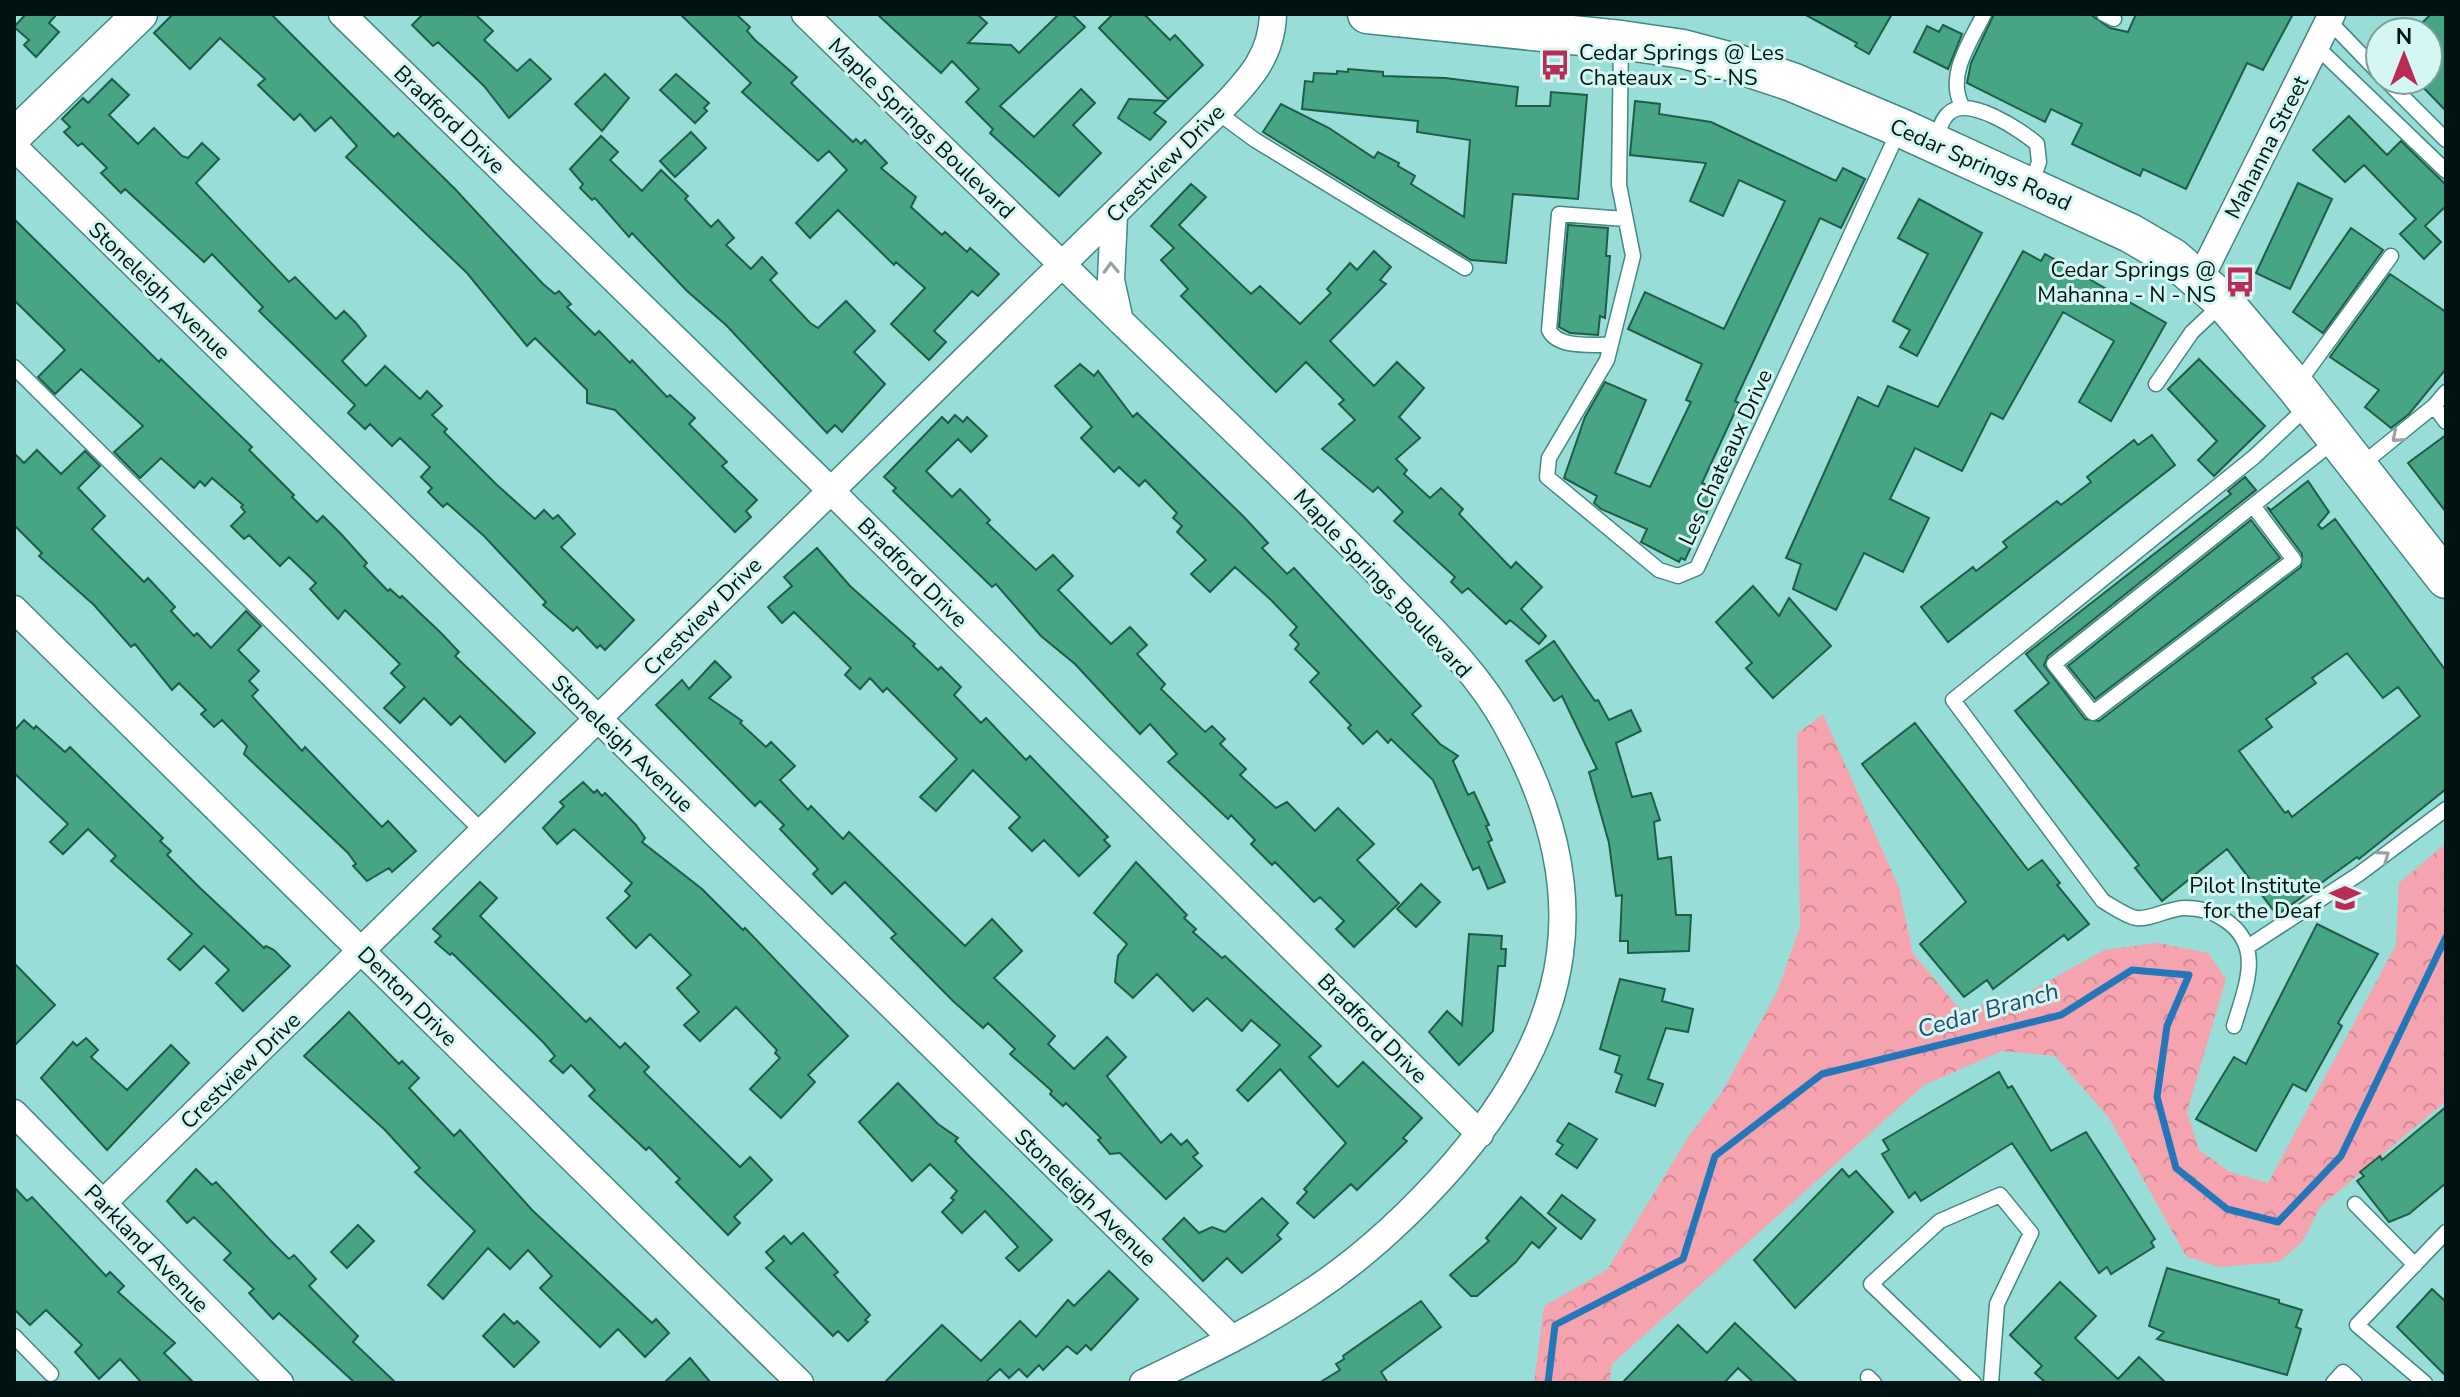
<svg xmlns="http://www.w3.org/2000/svg" width="2460" height="1397" viewBox="0 0 2460 1397" font-family="'Nunito Sans',sans-serif">
<style>
.forest{fill:url(#forest-crowns)}
.lines{fill:none;stroke-linecap:round;stroke-linejoin:round}
.stream{stroke:#2377b8;stroke-width:7}
.building{fill:#47a586;stroke:#1f5c49;stroke-width:2;fill-rule:evenodd}
.service-casing{stroke:#438883;stroke-width:17}
.minor-casing{stroke:#438883;stroke-width:29}
.tertiary-casing{stroke:#438883;stroke-width:37}
.secondary-casing{stroke:#438883;stroke-width:41}
.service{stroke:#fff;stroke-width:14}
.minor{stroke:#fff;stroke-width:26}
.tertiary{stroke:#fff;stroke-width:34}
.secondary{stroke:#fff;stroke-width:38}
.oneway{stroke:#99a1a1}
.labels{text-anchor:middle;stroke-width:6;stroke-linejoin:round;paint-order:stroke}
.poi-label{font-size:22px;fill:#001513;stroke:#d5f7f3;text-anchor:end}
.street-label{font-size:22px;fill:#001513;stroke:#d5f7f3}
.water-label{font-size:24px;font-style:italic;fill:#234c73;stroke:#d5f7f3}
</style>
<defs>
<pattern id="forest-crowns" width="20" height="18" patternUnits="userSpaceOnUse" patternTransform="scale(2)"><rect width="20" height="18" fill="#f6a3b0"/><path d="M2 6a3 3 0 1 1 6 0M12 15a3 3 0 1 1 6 0" fill="none" stroke="#d18b96"/></pattern>
</defs>
<rect width="100%" height="100%" fill="#98ddd7"/>
<path class="forest" d="M1823,714l76,174 14,66 49,57 65,-18 77,-43 54,-7 50,10 18,26 -39,133 12,38 31,22 38,11 128,-238 3,-62 47,-40v258l-126,106 -17,34 -24,21 -60,5 -33,-11 -77,-138 -54,-62 -53,-5 -78,34 -312,279 -3,19h-75l10,-77 63,-36 82,-134 33,-44 56,-102 22,-64 -3,-192z"/>
<g class="lines">
<path class="stream" d="M1548,1383l7,-58 128,-66 32,-103 107,-82 239,-59 71,-45 57,5 -22,51 -10,71 19,71 51,41 51,13 63,-66 105,-219"/>
</g>
<path class="building" d="M26,14h31l-8,9 10,9 -23,25 -12,-12 5,-5 -15,-13z
M173,14h98l123,123 4,-4 57,56 88,95 12,10 4,-3 12,13 -4,3 28,28 4,-4 31,32 2,-3 35,37 3,-2 25,23 -6,6 38,38 -5,4 35,34 -11,11 5,6 -16,15 -120,-122 -28,-7v-13l-52,-52 -8,8 -60,-73 -121,-116 11,-11 -26,-29 -16,14 -15,-17 -6,6 -36,-35 7,-6 -45,-41 -30,31 -36,-36z
M423,14h52l18,17 -9,9 33,31 13,-12 21,20 -42,39 -25,-32 -46,-44 -5,4 -21,-21z
M680,14h56l14,13 -3,4 8,9 42,37 -6,6 62,59 3,-3 5,5 4,-4 22,23 -6,5 35,29 -5,10 31,28 3,-3 22,20 3,-4 29,26 -21,22 -6,-5 -38,40 12,11 -17,18 -38,-36 34,-36 -29,-26 -2,3 -56,-55 -28,28 -14,-15 51,-53 -18,-19 -11,10 -76,-69 9,-9z
M877,14h100l10,9 -19,20 43,2 8,8 40,-39h13l13,13 -85,79 34,31 47,-48 14,14 -22,22 28,28 -42,43 -69,-63 3,-4 -27,-27 13,-13 -27,-28 -11,12z
M1113,14h31l26,26 5,-5 28,30 -35,34 -69,-71z
M1804,14h88l-23,40 -14,-8 2,-3z
M1994,14h96l20,14 18,4 8,-18h157l-30,56 -16,-7 -61,126 -43,-20 -3,7 -68,-32 10,-20 -31,-15 -6,13 -78,-39 4,-20z
M2431,14h15v97l-30,-31h12v-48h-15z
M1943,25l19,9 -14,35 -34,-17 13,-26 12,6z
M1348,69l35,3v4l62,2 73,9 -2,19h34l1,-14 36,3 -9,104 -65,-5 -7,69 -35,-3 -208,-128 18,-28 48,24 45,30 4,-6 21,11 -1,3 17,10 -4,8 53,33 6,-77 -53,-8 1,-11 -116,-12 3,-28 8,1 1,-9 23,1v-3l11,1z
M605,74l24,24 -27,33 -27,-27z
M676,74l33,29 -5,5 3,3 -12,12 -35,-33z
M112,79l17,16 -20,20 29,29 16,-16 28,28 6,2 14,-15 17,16 -23,24 93,99 6,-5 41,42 8,-8 12,12 10,13 -24,25 24,25 19,-20 35,33 7,-8 15,15 -10,9 15,14 -3,3 53,53 38,34 9,-9 9,9 5,-4 17,19 -14,13 73,73 -29,30 -5,-5 -3,3 -20,-21 -4,4 -30,-26 3,-3 -62,-66 -37,-33 -4,4 -15,-15 4,-4 -11,-11 9,-10 -30,-29 -8,8 -22,-22 -5,5 -17,-16 7,-8 -96,-94 4,-4 -51,-53 -8,8 -79,-73 -4,4 -20,-20 6,-5 -25,-25 -4,3 -14,-14 6,-5 -8,-8 21,-21 5,5z
M1129,99l37,2 -12,12 12,9 -16,18 -32,-22z
M1635,101l25,3 -1,10 52,8 125,59 7,-13 22,11 -24,49 -21,-10 -85,183 4,2 -37,80 15,7 -32,70 -4,-2 -2,4 -38,-20 6,-13 -46,-20 -7,-6 3,-7 -33,-18 21,-61 20,-35 41,18 -31,73 35,14 41,-85 -5,-2 16,-36 -74,-35 17,-37 79,37 61,-128 -46,-21 -16,36 -33,-15 16,-38 -76,-8z
M2349,116l38,39 14,-14 45,44v21l-21,20 16,16 -17,17 -24,-25 16,-15 -52,-54 -19,17 -32,-32z
M691,132l15,16 -31,29 -15,-16z
M601,136l17,16 -8,8 32,31 19,-21 27,26 -3,3 26,28 7,-7 16,18 -8,7 25,24 11,-12 15,16 -7,7 40,43 8,5 28,-27 29,30 -21,21 31,32 -43,48 -7,-7 -8,8 -101,-108 -39,-34 -55,-58 -3,4 -34,-39 -3,2 -12,-12 3,-4 -13,-15z
M2298,183l34,16 -42,90 -34,-16z
M1191,184l15,13 -27,28 72,69 9,-8 40,38 31,-31 -4,-4 23,-26 7,7 17,-19 17,16 -11,13 6,4 -56,57 44,45 23,-24 27,26 -25,29 21,21 -24,21 11,11 -3,4 26,24 11,-10 22,21 -4,5 52,54 5,-6 26,25 -21,22 25,27 -7,8 -29,-24 -4,4 -38,-36 -6,5 -11,-11 4,-5 -61,-56 9,-9 -25,-25 -5,5 -51,-43 33,-29 -16,-16 5,-4 -38,-38 -30,30 -95,-96 7,-7 -27,-29 13,-12 -23,-22z
M1919,199l63,34 -65,123 -17,-9 10,-17 -17,-9 35,-67 -30,-16z
M14,219l145,143 2,-3 91,88 -3,3 45,45 -2,2 25,25 6,-6 19,19 25,28 -3,3 24,25 2,-2 10,9 2,-2 39,37 18,19 -4,4 80,77 -30,29 -45,-46 -9,9 -27,-27 -24,25 -16,-15 21,-21 -14,-14 9,-9 -55,-54 -7,9 -28,-30 6,-6 -27,-26 -9,9 -31,-31 -5,4 -13,-13 14,-14 -4,-5 2,-2 -31,-27 -7,8 -5,-5 -6,7 -33,-30 -21,20 -26,-26 29,-26 -62,-57 -26,25 -17,-17 27,-27 -51,-50z
M1568,225l40,3 -2,28h4l-5,62 -5,-2 -2,19 -28,-2 -11,-6z
M2351,228l32,22 -60,83 -30,-21z
M2023,251l18,10 4,-7 121,69 -55,98 -32,-19 35,-61 -51,-29 -60,107 -12,-6 -29,58 -47,-23 -25,51 39,19 -26,54 -39,-19 -28,57 -43,-21 8,-25 -15,-6 72,-161 20,10 10,-21 50,21z
M2390,274l56,38v57l-37,45 -18,14 -26,-21 14,-17 -49,-33z
M2199,359l66,67 -51,50 -16,-16 19,-19 -49,-52z
M1080,364l14,12 4,-5 35,46 4,-4 107,104 24,26 -6,5 25,26 7,-6 127,138 -9,8 28,30 18,12 -5,5 15,34 6,-3 15,33 -3,1 6,14 -4,2 17,40 -17,7 -9,-22 -6,3 -40,-90 -42,-41 -3,4 -11,-12 -14,13 -15,-16 3,-3 -41,-43 9,-9 -24,-24 4,-5 -9,-9 7,-8 -26,-27 -36,-33 -25,25 -19,-18 15,-14 -29,-28 5,-6 -9,-8 4,-5 -32,-33 -6,6 -20,-19 -5,5 -33,-34 11,-11 -37,-41z
M955,415l8,7 4,-5 20,19 -16,16 -13,-13 -32,32 26,26 8,-8 30,31 -3,3 49,47 17,-15 20,21 -15,14 53,54 19,-17 17,18 -10,9 28,30 -4,5 44,43 7,-6 13,13 -5,5 26,25 -6,6 36,33 11,-6 28,29 23,-23 36,36 -17,16 42,43 -45,44 -18,-18 8,-8 -24,-24 -6,5 -39,-40 -3,3 -21,-21 4,-4 -24,-25 -3,4 -60,-57 9,-8 -27,-30 -10,10 -65,-70 -34,-28 -45,-52 -4,3 -99,-96 3,-3 -12,-11 58,-60 6,6z
M2152,435l23,30 -227,177 -27,-35 52,-40 3,4 31,-24 -4,-5 54,-41 4,4 30,-23 -4,-5 47,-37 4,5z
M2446,435v77l-38,-49z
M37,450l24,24 24,-23 15,15 -22,22 27,28 -13,13 52,53 4,-4 27,29 -4,4 23,25 3,-3 14,15 35,-37 15,15 -23,24 21,21 -10,10 9,9 -6,6 50,55 3,-4 77,80 6,-6 28,30 -24,21 -3,-4 -22,13 -14,-15 3,-2 -8,-11 -104,-99 3,-8 -25,-26 -8,7 -13,-13 5,-4 -27,-27 -7,7 -37,-46 -4,3 -37,-42 -55,-49 3,-3 -28,-28v-72l10,10z
M2245,477l11,13 -208,166 -4,9 41,54 14,2 202,-154 1,-13 -35,-47 4,3 37,-29 21,31 -11,13 4,4 13,-10 111,152v118l-87,70 -2,-2 -80,58 -50,-66 -65,52 -27,-33 4,-3 -124,-154 34,-28 -23,-29 205,-160 -3,-3zM2347,653l36,45 15,-11 22,29 -128,101 -4,-6 -3,2 -46,-62 33,-24 -6,-8 50,-36 -4,-5z
M2251,520l29,38 -185,141 -27,-33z
M817,548l33,38 65,58 -2,2 25,24 3,-3 20,20 -7,8 27,28 5,-5 40,42 4,-4 78,81 -4,3 6,6 -31,30 -35,-36 -12,11 -23,-23 11,-11 -47,-47 -37,41 -16,-14 37,-38 -70,-71 -4,4 -13,-14 -10,11 -15,-14 6,-7 -57,-56 -12,11 -14,-16 24,-21 -8,-9z
M1753,586l26,30 10,-18 42,48 -58,52 -27,-30 6,-5 -36,-41z
M1554,641l41,60 3,-1 11,20 22,-10 10,21 -25,12 16,54 19,-4 9,27 -6,2 4,37 13,-2 5,58h15l-2,36 -61,2v-12h-8l2,-46 -6,1 -7,-53 -20,-71 8,-3 -35,-73 -8,5 -28,-40z
M715,661l16,16 -22,21 33,23 -2,2 26,24 5,-5 24,24 -15,14 28,30 3,-4 32,33 6,-7 116,114 27,-27 30,32 -28,27 61,58 -7,8 26,25 33,-32 19,20 -19,19 2,3 52,64 10,-9 10,11 6,-5 11,13 -5,4 9,9 -36,33 -46,-46 -10,1 -12,-14 3,-2 -35,-35 -3,3 -13,-12 2,-3 -42,-37 5,-5 -27,-26 -5,5 -30,-27 -62,-63 5,-4 -51,-52 -13,12 -19,-20 5,-5 -38,-40 4,-4 -24,-24 -5,5 -99,-101 26,-25 7,9z
M24,720l10,9 2,-3 29,26 5,-5 93,91 -3,3 11,10 -4,4 32,32 65,61 2,-2 8,4 16,16 -47,45 -27,-28 13,-13 -25,-24 -24,24 -12,-11 24,-25 -81,-73 5,-5 -28,-27 -25,25 -13,-12 18,-18 -54,-51v-42z
M1915,723l113,147 14,-10 18,23 -3,2 32,39 -21,16 -4,-5 -71,54 -6,-9 -23,17 -44,-53 46,-42 -104,-138z
M583,782l11,11 3,-3 5,6 3,-3 31,32 9,13 -3,4 60,47 41,41 2,-2 103,108 -40,39 7,7 -34,36 -31,-29 30,-31 -5,-5 2,-3 -41,-43 -36,34 -16,-16 15,-13 -22,-24 14,-13 -41,-41 -14,14 -29,-30 23,-22 -5,-5 7,-8 -58,-54 -17,15 -14,-16 21,-22 -4,-4z
M1136,862l51,53 -3,3 12,11 -3,3 29,26 3,-2 96,90 -12,11 29,30 25,-25 59,56 -19,20 4,3 -50,49 -6,-6 -37,34 -17,-15 10,-11 -3,-3 42,-46 -66,-74 -32,32 -11,-11 43,-45 -29,-25 -9,11 -35,-33 -14,13 -36,-37 -24,24 -18,-16 3,-26 9,-12 -33,-31z
M480,882l17,16 -17,18 106,106 4,-4 30,30 5,-5 24,24 -5,5 96,95 10,-10 22,23 -38,37 6,6 -12,12 -52,-53 4,-3 -31,-32 -3,3 -57,-54 6,-6 -24,-25 -8,8 -13,-12 5,-5 -11,-13 -92,-90 -2,2 -15,-13 6,-6 -8,-7z
M1421,884l19,18 -24,25 -19,-18z
M2317,924l61,30 -40,69 4,3 -36,65 -13,-7 -37,67 -60,-32 38,-62 12,7z
M1469,934l33,2 -1,13h5l-1,17h-7l-5,65 -34,34 -30,-33 18,-21 15,14z
M14,963l41,42 -41,41z
M1620,979l45,10 -3,12 31,8 -5,23 -22,-4 -18,51 15,5 -8,22 -39,-14 6,-17 -7,-3 5,-16 -20,-7z
M349,1012l50,52 3,-3 17,17 -10,10 45,48 6,-6 72,80 120,113 4,-4 13,14 -24,24 -27,-28 -18,18 -60,-59 12,-12 -24,-26 -18,19 -22,-21 -45,51 -15,-14 47,-54 -60,-59 5,-4 -35,-38 -81,-74z
M86,1038l12,12 -7,7 36,33 44,-45 18,18 -82,87 -66,-72 32,-36 4,4z
M1999,1072l9,16 4,-2 39,65 35,-19 69,107 -4,3 3,5 -43,27 -4,-7 -8,6 -87,-130 -91,58 -6,-9 -6,6 -27,-44 7,-4 -6,-10z
M898,1083l40,41 20,14 -3,3 11,12 86,87 -33,31 -13,-13 12,-11 -33,-36 -23,22 -20,-21 12,-12 -3,-2 6,-7 -27,-27 -18,17 -53,-59z
M2446,1107v76l-37,31 -20,8 -32,-41 7,-5 -4,-4 20,-16 2,4z
M1569,1123l28,16 -20,29 -21,-14 7,-9 -6,-4z
M196,1169l16,16 4,-3 55,59 18,18 5,-4 22,24 -7,7 49,50 -5,6 43,41h-41l-76,-70 -6,6 -24,-26 5,-4 -30,-29 7,-7 -37,-36 -7,6 -20,-22z
M1842,1169l7,8 7,-6 37,41 -98,96 -41,-48z
M14,1187l13,14 5,-4 74,79 4,-4 14,14 -6,6 57,51 -11,10 30,30h-52l-22,-24 -21,20 -24,-27 7,-7 -36,-35 -16,15 -16,-16z
M1562,1195l33,25 -14,19 -33,-26z
M1521,1197l35,31 -17,20 -7,-6 -16,20 -39,34h-6l-21,-21 39,-34 -3,-3z
M1262,1198l26,25 -11,12 4,4 -39,34 -15,-15 -24,23 -40,-42 21,-21 15,15 13,-6 13,5z
M358,1225l16,16 -27,27 -16,-16z
M803,1233l35,39 -4,3 36,40 -5,5 3,2 -20,19 -10,-10 -5,5 -67,-68 8,-7 -8,-9 18,-16 7,8z
M2167,1268l112,32v3l23,7 -6,17 5,2 -14,46 -130,-36 7,-7 -15,-6z
M1109,1271l29,28 -47,51 -5,-5 -9,9 -10,-8 -24,24 -4,-5 -12,12 -8,-8 -10,9 -9,-9 -15,14h-101l58,-58 39,36 39,-40 16,16 32,-37 6,6z
M2060,1282l36,34 -21,22 43,41 21,-22 27,26h-120l-11,-10 7,-7 -32,-31z
M2432,1289l14,13v74l-49,-49z
M1421,1301l20,26 -60,45 7,11h-69l21,-13 -4,-6 8,-5 -1,-3z
M504,1314l10,10 3,-3 22,21 -25,25 -31,-31z
M1735,1323l63,60h-44l-16,-15 -14,15h-102l56,-58 29,28z
M690,1358l21,25h-47z"/>
<g class="lines">
<g class="service-casing">
<path id="service" d="M2104,14l10,5
M2329,21l51,53
M1621,41l-2,144 14,71 -26,104 -58,98 -2,19 112,93 19,6 19,-8 203,-440
M2317,47l129,124
M2386,80l60,60
M1962,106c-16,-31 8,-63 22,-92
M1217,112l38,28 210,128
M1934,143c4,-9 7,-23 14,-29 19,-20 73,16 89,30l2,18 -8,23
M1610,345c-18,-1 -52,4 -61,-15l10,-116 66,5
M14,367l469,465
M2156,384l36,-52 32,-30
M2296,386l95,-130
M2446,392l-12,14 12,16
M2360,466l74,-60
M2254,507l40,53 -201,153 -39,-49 280,-223
M2249,946l110,-72 87,-65
M2234,1026c11,-38 31,-80 -9,-106 -12,-9 -25,-12 -40,-12 -16,0 -35,12 -49,10 -10,-2 -24,-12 -33,-17l-150,-201 301,-243 54,-51
M2355,1204l60,61
M14,1336l37,38
M1868,1377l6,6
M1974,1383l-103,-99 69,-63 60,-26 31,38 -34,71 -6,79
M2333,1383l10,-11 12,11
M2425,1383l-68,-58 89,-93"/>
</g>
<g class="minor-casing">
<path id="minor" d="M342,14l474,462 664,658
M805,14c136,133 272,266 410,398 60,58 121,117 179,178 41,42 85,84 113,136 91,164 68,298 -53,438 -42,48 -92,95 -146,130 -52,35 -109,62 -165,89
M14,147l1218,1192
M1114,215l-3,65 9,41
M2200,279l132,-265
M14,609l786,774
M14,1113l266,270
M103,1203l1121,-1097c27,-28 48,-52 49,-92"/>
</g>
<g class="tertiary-casing">
<path id="tertiary" d="M14,136l126,-122"/>
</g>
<g class="secondary-casing">
<path id="secondary" d="M1367,14l254,26 62,9 49,13 60,20 109,46 229,105 43,25 51,44 72,85 150,192"/>
</g>
<use href="#service" class="service"/>
<use href="#minor" class="minor"/>
<use href="#tertiary" class="tertiary"/>
<use href="#secondary" class="secondary"/>
</g>
<defs><path id="oneway-chevron" d="M-2-3.5L2.5 0L-2 3.5" fill="none" stroke-width="1.6" stroke-linecap="round" stroke-linejoin="round" transform="scale(2)"/></defs>
<g class="oneway">
<use href="#oneway-chevron" transform="translate(1111 268) rotate(-92)"/>
<use href="#oneway-chevron" transform="translate(2397 437) rotate(139)"/>
<use href="#oneway-chevron" transform="translate(2384 856) rotate(-36)"/>
</g>
<defs>
<g id="bus-bare" transform="scale(2.4)"><path d="M-5-6H5V4H4V6H2V4H-2V6H-4V4H-5ZM-3.5-4V0h7V-4ZM-3.5 1.2v1.5H-2V1.2ZM2 1.2v1.5H3.5V1.2Z" fill="#ba2b55" stroke="#d5f7f3" stroke-width="2.5" paint-order="stroke"/></g>
<g id="school-bare" transform="scale(2.4)"><path d="M0-5L7-2L0 1L-7-2ZM-4 1L0 2.5L4 1V4Q0 6-4 4Z" fill="#ba2b55" stroke="#d5f7f3" stroke-width="2.5" paint-order="stroke"/></g>
</defs>
<g fill-rule="evenodd">
<use href="#bus-bare" x="1555" y="65"/>
<use href="#bus-bare" x="2240" y="282"/>
<use href="#school-bare" x="2345" y="898"/>
</g>
<g class="labels">
<g class="poi-label">
<text x="1579" y="60" text-anchor="start">Cedar Springs @ Les<tspan x="1579" dy="25">Chateaux - S - NS</tspan></text>
<text x="2216" y="277">Cedar Springs @<tspan x="2216" dy="25">Mahanna - N - NS</tspan></text>
<text x="2321" y="893">Pilot Institute<tspan x="2321" dy="25">for the Deaf</tspan></text>
</g>
<g class="street-label">
<text transform="translate(450 119) rotate(44)" y="8">Bradford Drive</text>
<text transform="translate(922 128) rotate(44)" y="8">Maple Springs Boulevard</text>
<text transform="translate(2266 147) rotate(-63)" y="8">Mahanna Street</text>
<text transform="translate(1165 163) rotate(-45)" y="8">Crestview Drive</text>
<text transform="translate(1981 164) rotate(24)" y="8">Cedar Springs Road</text>
<text transform="translate(160 290) rotate(44)" y="8">Stoneleigh Avenue</text>
<text transform="translate(1725 457) rotate(-65)" y="8">Les Chateaux Drive</text>
<text transform="translate(913 572) rotate(45)" y="8">Bradford Drive</text>
<text transform="translate(1383 583) rotate(47)" y="8">Maple Springs Boulevard</text>
<text transform="translate(702 616) rotate(-45)" y="8">Crestview Drive</text>
<text transform="translate(623 743) rotate(44)" y="8">Stoneleigh Avenue</text>
<text transform="translate(408 996) rotate(45)" y="8">Denton Drive</text>
<text transform="translate(1373 1028) rotate(45)" y="8">Bradford Drive</text>
<text transform="translate(240 1070) rotate(-44)" y="8">Crestview Drive</text>
<text transform="translate(1086 1197) rotate(44)" y="8">Stoneleigh Avenue</text>
<text transform="translate(147 1248) rotate(46)" y="8">Parkland Avenue</text>
</g>
<g class="water-label">
<text transform="translate(1988 1010) rotate(-16)" y="8">Cedar Branch</text>
</g>
</g>
<rect width="2460" height="1397" fill="none" stroke="#001513" stroke-width="32"/>
<g transform="translate(2404 56)"><circle r="38" fill="#d5f7f3" stroke="#809d99" stroke-width="2"/>
<path d="M0-6L14 30L0 20L-14 30Z" fill="#ba2b55"/>
<text y="-12" font-size="22" font-weight="bold" text-anchor="middle" fill="#001513">N</text>
</g>
</svg>
